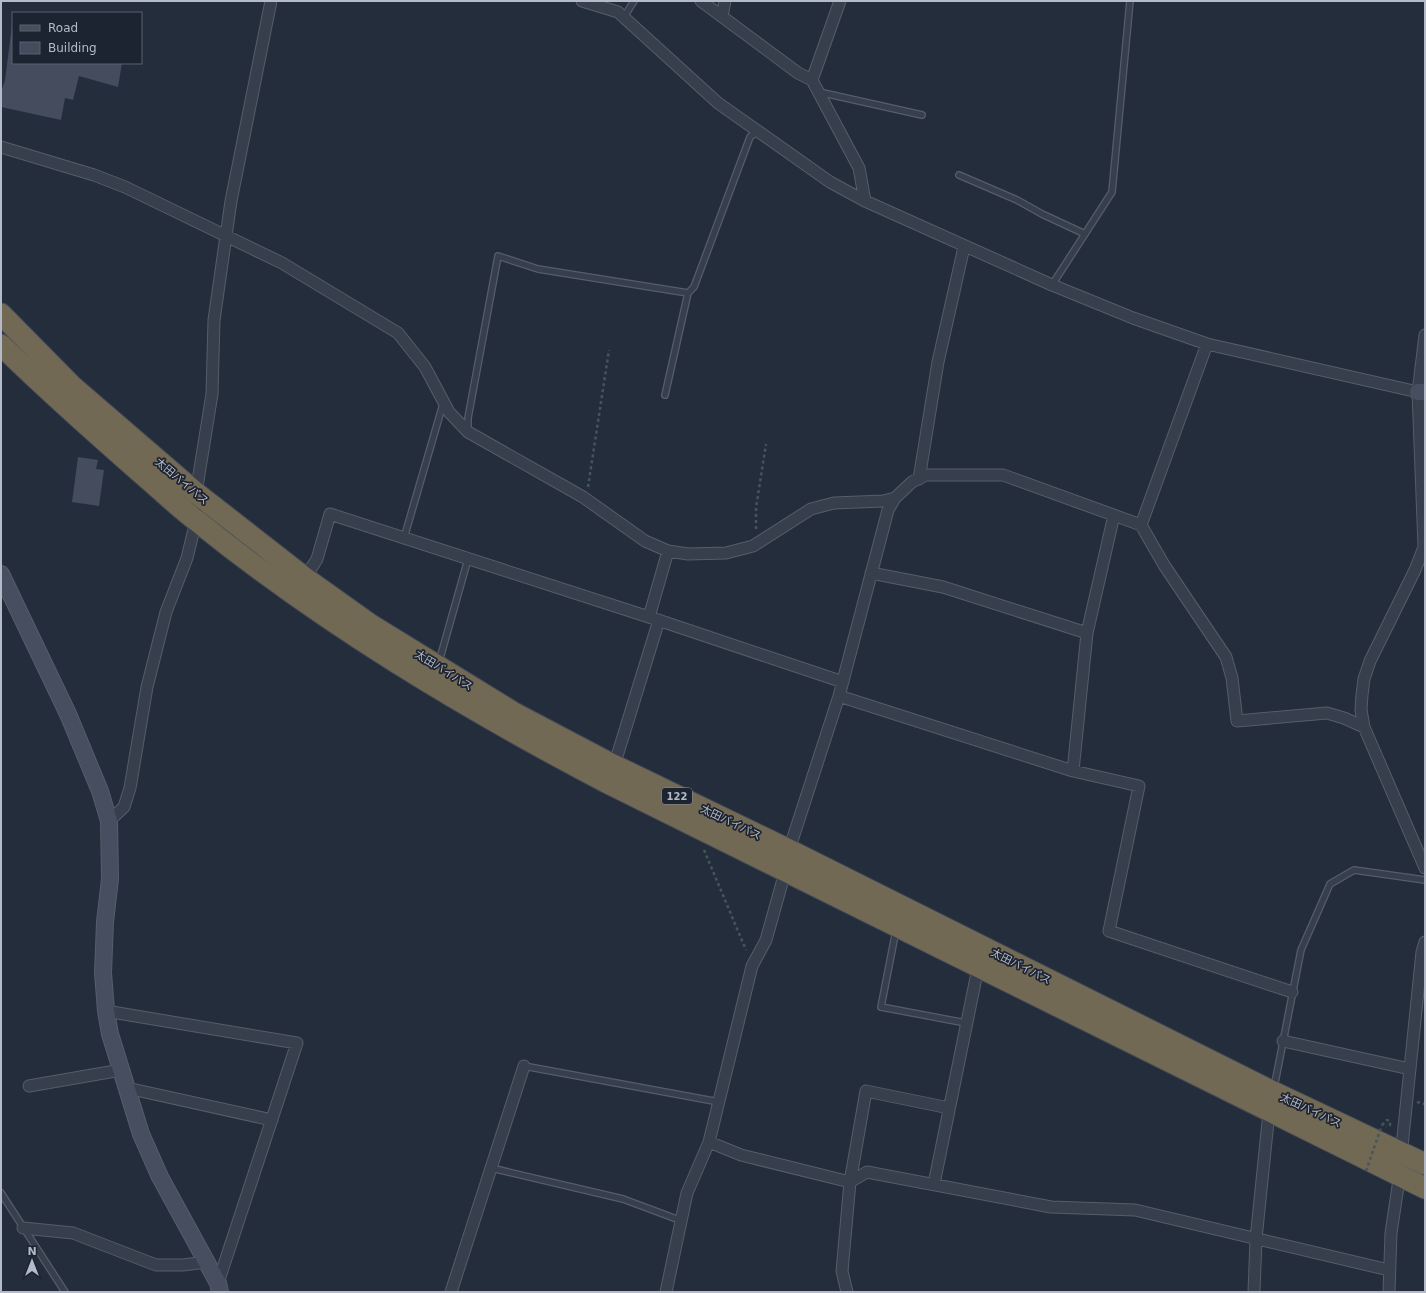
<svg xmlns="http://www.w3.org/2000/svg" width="1426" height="1293" viewBox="0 0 1426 1293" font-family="'DejaVu Sans','Noto Sans JP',sans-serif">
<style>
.building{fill:#444c5e}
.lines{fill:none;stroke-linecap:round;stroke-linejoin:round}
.lane-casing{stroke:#565d6a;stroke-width:8}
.street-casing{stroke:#565d6a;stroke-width:13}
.secondary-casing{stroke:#565d6a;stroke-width:18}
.highway-casing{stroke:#434a57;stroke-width:23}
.path{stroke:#44565a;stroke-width:2.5;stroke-dasharray:3 3;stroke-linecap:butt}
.lane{stroke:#383f4c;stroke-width:5.5}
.street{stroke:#383f4c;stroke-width:11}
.secondary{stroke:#464e5f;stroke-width:16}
.highway{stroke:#726955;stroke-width:21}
.path-bridge{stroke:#44565a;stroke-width:2.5;stroke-dasharray:3 3;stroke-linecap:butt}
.labels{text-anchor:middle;stroke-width:3.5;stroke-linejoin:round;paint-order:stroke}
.shield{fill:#1d2431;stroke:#878d9b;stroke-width:1}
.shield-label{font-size:10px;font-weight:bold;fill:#b4bac8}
.street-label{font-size:11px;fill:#b4bac8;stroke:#1d2431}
</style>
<rect width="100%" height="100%" fill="#242d3c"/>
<path class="building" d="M12,25h1v38h109l-4,24 -39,-11 -6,24 -8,-2 -4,22 -60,-13v-15l4,-12z
M78,457l20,3 -2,9 8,1 -5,36 -27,-4z"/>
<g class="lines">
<g class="lane-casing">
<path id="lane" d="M624,17l10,-16
M819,92l103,23
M959,175l58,25 25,14 43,20
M1052,285l60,-93 18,-191
M665,395l23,-102 6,-6 56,-150 7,-5
M468,430v-12l30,-162 40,13 150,24
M404,538l39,-134
M439,662l29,-103
M896,930l-15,77 85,16
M524,1066l195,36
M1274,1088l27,-138 29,-66 24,-14 71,10
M491,1168l132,31 59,22
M1,1193l64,99"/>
</g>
<g class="street-casing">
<path id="street" d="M582,1l36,11 100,91 112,79 35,19 187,84 81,33 74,26 211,48
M701,1l97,72 14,7
M840,1l-28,79 47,88 6,33
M722,16l3,-15
M1,147l93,28 31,12 157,76 116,70 27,34 24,45 19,20 115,65 62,44 23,10 20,3 38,-1 27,-7 58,-37 23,-6 49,-2 12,-3
M1425,335l-7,57 6,155 -9,23 -45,91 -6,18 -2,16 -1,15 3,17 61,141
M919,479l19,-117 26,-115
M1141,525l66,-181
M871,573l72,14 144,46
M305,578l12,-19 13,-45 325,105 188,63
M649,617l19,-66
M839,696l234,75 66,15 -30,145 183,61
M614,766l45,-146
M1073,771l14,-138 27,-118
M109,821l15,-14 6,-19 17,-101 19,-75 21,-54 9,-37v-28l16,-99 2,-74 17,-119 40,-200
M106,1011l191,32 -79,240
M1283,1041l127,28
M29,1086l92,-16
M127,1088l145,32
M709,1142l32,13 109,27 17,-10 184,35 84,3 254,60
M1401,1156l21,-204 3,-10
M934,1184l44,-216
M23,1228l50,5 83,32h27l23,-3
M451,1292l73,-226
M666,1292l21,-99 22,-51 43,-176 14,-26 19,-68 4,-22 50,-154 49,-186 7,-12 17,-16 14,-7h77l138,50 23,40 62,92 6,21 5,43 90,-8 17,5 20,9
M847,1292l-5,-21 8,-89 16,-91 83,17
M1254,1292l2,-53 13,-127
M1389,1292l2,-59 9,-60"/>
</g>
<g class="secondary-casing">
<path id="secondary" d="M1418,392h7
M1,574l67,140 32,77 9,30 1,58 -5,43 -2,51 3,38 4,23 31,100 19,43 58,106 2,9"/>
</g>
<g class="highway-casing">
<path id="highway" d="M1,314l72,73 123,106 109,85 66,47 143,88 95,50 180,87 482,241 154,73
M1,345c45,44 91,85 139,127 19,16 37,34 57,49 126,102 266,186 409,261l819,406"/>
</g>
<path class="path" d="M588,487l21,-137
M756,529v-21l10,-64
M704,850l42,100
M1417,1102l8,2
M1382,1125l5,-5 3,1v4l-4,1"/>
<use href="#lane" class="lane"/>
<use href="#street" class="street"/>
<use href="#secondary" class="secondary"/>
<use href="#highway" class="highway"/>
<path class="path-bridge" d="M1366,1171l16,-46"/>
</g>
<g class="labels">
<rect class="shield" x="662" y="788" width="30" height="16" rx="3"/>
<g class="shield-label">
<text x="677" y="800">122</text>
</g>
<g class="street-label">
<text transform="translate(182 481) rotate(40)" y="4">太田バイパス</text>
<text transform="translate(444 670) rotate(32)" y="4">太田バイパス</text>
<text transform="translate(731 822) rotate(26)" y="4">太田バイパス</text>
<text transform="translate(1021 966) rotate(27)" y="4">太田バイパス</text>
<text transform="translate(1311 1110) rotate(25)" y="4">太田バイパス</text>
</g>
</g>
<rect width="1426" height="1293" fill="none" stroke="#b4bac8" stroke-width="4"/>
<rect x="12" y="12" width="130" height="52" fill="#1d2431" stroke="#59606d"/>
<rect x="20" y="25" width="20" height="6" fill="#464e5f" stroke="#59606d"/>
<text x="48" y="32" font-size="12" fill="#b4bac8">Road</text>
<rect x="20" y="42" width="20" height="12" fill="#444c5e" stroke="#59606d"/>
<text x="48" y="52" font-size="12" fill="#b4bac8">Building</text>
<g transform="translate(32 1261)" stroke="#1d2431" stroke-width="3" paint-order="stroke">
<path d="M0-3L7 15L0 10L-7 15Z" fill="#b4bac8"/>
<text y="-6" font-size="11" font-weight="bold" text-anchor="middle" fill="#b4bac8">N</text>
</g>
</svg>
